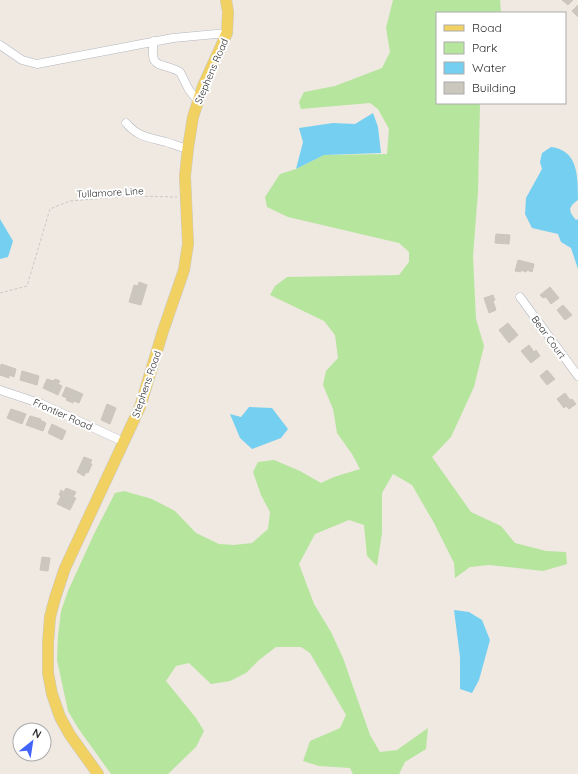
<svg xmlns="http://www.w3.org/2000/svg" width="578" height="774" viewBox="0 0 578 774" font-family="Quicksand,sans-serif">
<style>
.green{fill:#b6e59e}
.water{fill:#75cff0}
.building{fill:#cbc7bf;stroke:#cbc5ba}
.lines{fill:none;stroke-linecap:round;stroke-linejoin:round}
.minor-casing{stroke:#b4b7c1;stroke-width:9}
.major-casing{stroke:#c9c9c9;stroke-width:12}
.path{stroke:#c9c9c9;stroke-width:1;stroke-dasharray:3 2;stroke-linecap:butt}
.minor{stroke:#fff;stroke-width:8}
.major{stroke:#f2d163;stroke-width:11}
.labels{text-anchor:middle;stroke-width:4;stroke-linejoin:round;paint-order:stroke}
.street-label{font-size:10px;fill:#2e2e2e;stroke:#fff}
</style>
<rect width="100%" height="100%" fill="#efe9e1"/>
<path class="green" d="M393,0h107l1,13h-64v90h43l-2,89 -5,64 3,63 8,27 -10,41 -23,50 -19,20 39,55 30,14 14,17 31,8 20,1 1,12 -24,7 -54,-6 -19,2 -15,11 -1,-15 -20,-40 -22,-38 -19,-11 -11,19v40l-5,33 -10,-10 -3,-31 -15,-5 -34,14 -16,30 15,40 17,28 12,26 27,77 10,17 17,-2 31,-22 -2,21 -21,13 -6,12h-46l-3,-6 -31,-2 -16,-5 7,-20 30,-13 6,-13 -36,-62 -9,-6h-25l-17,13 -13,13 -16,8 -19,3 -22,-21 -13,3 -10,15 30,37 8,13 -8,16 -28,27h-57l-33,-46 -10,-17 -11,-51 1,-24 3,-25 7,-20 26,-57 21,-41 9,-2 28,8 23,12 21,22 23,11 15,1 18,-2 16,-14 2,-17 -9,-17 -8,-23 5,-10 16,-2 26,11 21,12 13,-6 26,-8 -8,-15 -15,-21 -4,-24 -10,-24 3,-14 12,-13 -3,-23 -11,-14 -54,-26 5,-9 12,-9 112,-2 10,-13v-10l-10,-9 -111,-26 -21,-10 -2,-10 15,-23 16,-5 28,-14 63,-1 2,-25 -11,-20 -8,-6 -69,6 -2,-7 5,-10 31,-6 47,-18 8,-16 -4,-24z"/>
<path class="water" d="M373,113l5,14 3,26 -57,2 -28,14 7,-27 -4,-14 34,-5 22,1z
M551,147c27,3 27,29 27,53 -10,7 -10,11 -2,20l2,-1v50l-7,-21 -10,-6 -3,-8 -26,-6 -7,-14 1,-16 16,-29 -2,-7 2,-9z
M0,219l13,22 -5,16 -8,2z
M249,407l23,1 16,21 -7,9 -29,11 -12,-11 -10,-24 11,3z
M454,610l15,2 13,8 8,20 -11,40 -7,13 -12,-4v-32z"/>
<path class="building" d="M562,0h11l-5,5z
M578,5v12l-6,-6z
M496,234l14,1 -1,9 -14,-1z
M518,260l16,4 -2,8 -5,-2 -1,2 -5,-2v2l-6,-1z
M139,282l8,3 -6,20 -12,-3 5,-17 4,1z
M550,287l9,11 -8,6 -5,-7 -3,1 -3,-3z
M493,295l2,5 -2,1 3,9 -7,3 -5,-15z
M563,305l9,10 -7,5 -8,-10z
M508,323l10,12 -9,8 -10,-13z
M529,345l5,7 2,-2 4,6 -9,7 -10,-12z
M1,364l15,5 -2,8 -5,-2v3l-9,-3z
M547,370l8,9 -8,6 -7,-9z
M22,371l17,5 -2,9 -17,-5z
M47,379l6,2 2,-2 5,2 -2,3 4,2 -4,9 -15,-7z
M66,387l17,7 -4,9 -5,-2 -1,2 -7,-3 1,-2 -5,-2z
M565,393l5,7 2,-1 4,5 -7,5 -3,-3 -2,2 -7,-9z
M107,404l9,4 -6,16 -9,-4z
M11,409l15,5 -4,10 -15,-6z
M30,416l11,3 -1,1 6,3 -3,8 -17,-6z
M52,424l14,7 -4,9 -14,-7z
M84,457l8,3 -2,4h2l-4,9 -2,-1 -2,4 -7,-4z
M66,488l10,4 -3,5 3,1 -6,12 -13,-6 4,-8 -2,-1 2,-5 3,2z
M42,557l8,1 -2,13 -8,-1z"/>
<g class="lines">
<g class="minor-casing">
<path id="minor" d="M154,41c-5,30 6,20 26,31l9,18 9,11
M0,45l22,15 15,4 136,-26 54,-5
M126,123c13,15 23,14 40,19 8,2 14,6 22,6
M520,297l58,79
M0,390l42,14 82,38"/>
</g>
<g class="major-casing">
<path id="major" d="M98,774l-28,-39 -10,-18 -8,-23 -4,-21v-30l2,-26 5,-19 10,-30 75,-161 23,-76 21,-61 4,-26 -3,-68 3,-28 5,-31 10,-31 24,-53 1,-21 -2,-12"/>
</g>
<path class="path" d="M0,293l27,-7 23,-77 20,-8 61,-5 46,1"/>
<use href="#minor" class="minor"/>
<use href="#major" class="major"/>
</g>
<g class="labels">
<g class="street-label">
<text transform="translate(211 71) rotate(-67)" y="4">Stephens Road</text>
<text transform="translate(110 192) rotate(-3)" y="4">Tullamore Line</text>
<text transform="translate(549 337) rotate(54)" y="4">Bear Court</text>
<text transform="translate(146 384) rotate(-71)" y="4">Stephens Road</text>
<text transform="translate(63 414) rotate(24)" y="4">Frontier Road</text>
</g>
</g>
<rect x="436" y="12" width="130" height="92" fill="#ffffff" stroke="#ababab"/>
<rect x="444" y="25" width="20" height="6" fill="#f2d163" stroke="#ababab"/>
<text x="472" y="32" font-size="12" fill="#2e2e2e">Road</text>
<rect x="444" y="42" width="20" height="12" fill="#b6e59e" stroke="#ababab"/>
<text x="472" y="52" font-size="12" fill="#2e2e2e">Park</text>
<rect x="444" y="62" width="20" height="12" fill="#75cff0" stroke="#ababab"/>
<text x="472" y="72" font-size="12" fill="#2e2e2e">Water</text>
<rect x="444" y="82" width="20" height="12" fill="#cbc7bf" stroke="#ababab"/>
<text x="472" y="92" font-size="12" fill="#2e2e2e">Building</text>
<g transform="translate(32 742) rotate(30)"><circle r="19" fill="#ffffff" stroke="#ababab"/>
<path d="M0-3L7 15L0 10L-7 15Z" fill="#4264fb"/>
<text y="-6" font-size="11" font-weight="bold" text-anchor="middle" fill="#2e2e2e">N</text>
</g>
</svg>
